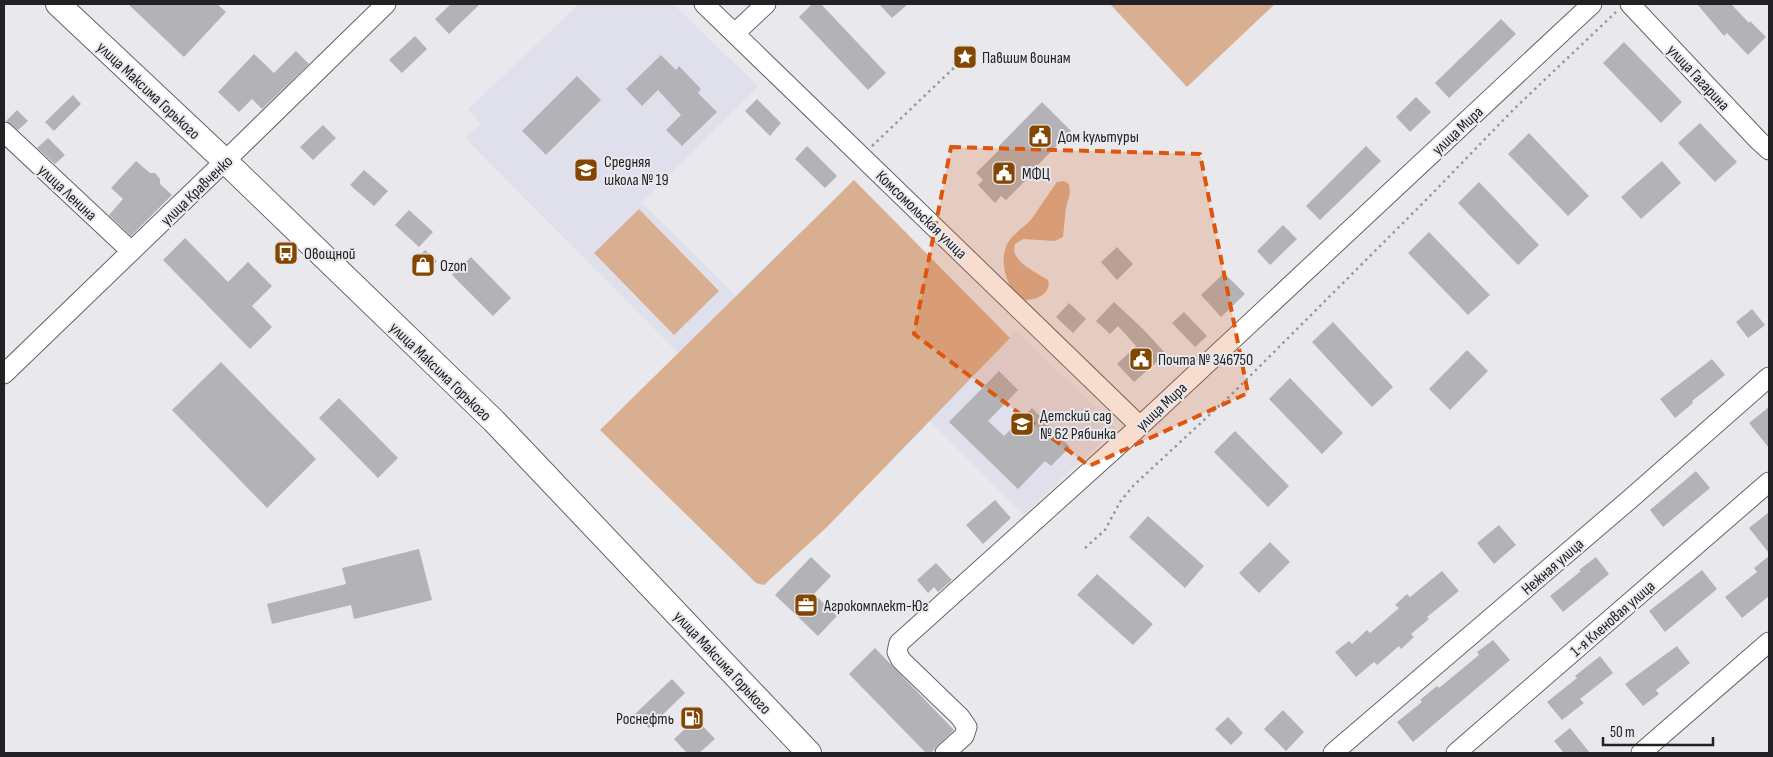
<svg xmlns="http://www.w3.org/2000/svg" width="1773" height="757" viewBox="0 0 1773 757" font-family="'Sofia Sans Condensed',sans-serif">
<style>
.built{fill:#e0e0ec}
.green{fill:#d8b091}
.building{fill:#b3b3b7}
.lines{fill:none;stroke-linecap:round;stroke-linejoin:round}
.minor-casing{stroke:#646468;stroke-width:21}
.major-casing{stroke:#646468;stroke-width:26}
.path{stroke:#99999c;stroke-width:2.5;stroke-dasharray:2.5 4;stroke-linecap:butt}
.minor{stroke:#fff;stroke-width:19}
.major{stroke:#fff;stroke-width:24}
.marked{fill:#de560d;fill-opacity:0.2;stroke:#de560d;stroke-width:4;stroke-dasharray:10 6;stroke-linejoin:round}
.labels{text-anchor:middle;stroke-width:4;stroke-linejoin:round;paint-order:stroke}
.poi-label{font-size:16px;fill:#222224;stroke:#e9e9ed;text-anchor:start}
.street-label{font-size:16px;fill:#222224;stroke:#e9e9ed}
</style>
<rect width="100%" height="100%" fill="#e9e9ed"/>
<path class="built" d="M579,4h94l85,82 -116,117 94,93 -57,58 -214,-216 16,-14 -13,-15z
M1017,331l99,97 -92,87 -95,-95z"/>
<path class="green" d="M1110,4h165l-88,83z
M854,180l156,158 -182,188 -64,59 -8,-2 -156,-153z
M1064,181l5,3 1,9 -4,15 -3,29 -8,4 -32,-2 -8,5c-6,17 21,28 33,36 4,12 -10,20 -22,20 -8,0 -13,-7 -16,-14 -8,-16 -10,-37 3,-50 7,-7 15,-12 20,-19 8,-12 16,-24 24,-35z
M639,209l80,82 -45,44 -80,-82z"/>
<path class="building" d="M128,4h89l9,8 -42,45z
M451,4h29l-31,30 -14,-15z
M812,4h9l65,69 -18,17 -69,-73z
M879,4h29l-16,14z
M1697,4h34l18,19 1,-2 16,16 -18,18 -21,-22 -3,3z
M1501,19l15,15 -67,64 -14,-15z
M415,36l12,13 -25,24 -13,-13z
M1624,42l58,60 -21,21 -58,-60z
M296,51l13,13 -47,45 -10,-10 -13,13 -21,-20 36,-38 20,19z
M661,55l15,15 3,-4 22,23 -3,4 19,19 -35,34 -16,-16 15,-15 -23,-25 -16,16 -16,-17z
M577,76l24,24 -55,55 -24,-24z
M73,95l8,9 -27,27 -9,-9z
M1416,97l15,15 -21,20 -14,-15z
M757,99l24,24 -11,13 -25,-25z
M1042,102l29,29 -41,42 2,1 -26,26 -5,-4 -6,7 -17,-18 5,-5 -7,-7 25,-25 -2,-2z
M17,110l11,11 -10,9 -12,-9z
M1700,123l37,39 -22,20 -37,-39z
M323,125l13,13 -23,22 -13,-13z
M1529,133l60,63 -21,20 -60,-62z
M48,138l17,17 -10,9 -18,-16z
M807,146l30,30 -12,12 -30,-29z
M1366,146l15,15 -61,59 -14,-14z
M136,161l14,12h5l5,6v5l12,11 -41,41 -22,-21 14,-16 -12,-11z
M1662,161l19,22 -40,36 -20,-22z
M364,170l24,21 -14,15 -24,-21z
M1479,182l60,63 -21,20 -60,-62z
M409,210l24,22 -14,15 -24,-22z
M1283,225l14,14 -27,26 -13,-14z
M1429,232l61,63 -22,20 -60,-62z
M185,238l43,44 20,-20 24,24 -20,20 20,21 -22,22 -87,-89z
M1117,247l16,17 -16,16 -16,-18z
M425,250l12,11 -11,12 -12,-11z
M471,257l40,41 -18,18 -41,-41z
M1224,273l21,21 -24,23 -20,-22z
M1114,302l29,27 23,25 -32,28 -17,-18 19,-18 -18,-20 -8,8 -14,-13z
M1069,303l17,16 -13,14 -17,-16z
M1752,309l13,16 -17,13 -12,-16z
M1184,312l23,24 -12,11 -23,-24z
M1333,322l60,65 -21,20 -60,-65z
M1467,350l21,21 -38,39 -21,-21z
M1712,359l13,16 -33,26 1,2 -18,15 -15,-19z
M221,362l95,97 -49,49 -95,-98z
M999,371l19,19 -30,31 16,15 28,-28 38,39 -19,19 -6,-5 -27,28 -69,-67z
M1290,378l53,55 -21,21 -53,-55z
M339,398l59,60 -20,20 -59,-60z
M1769,407v41l-20,-25z
M1235,431l54,55 -21,21 -54,-55z
M1696,471l14,17 -47,39 -13,-17z
M995,500l16,18 -28,26 -17,-19z
M1769,512v41l-20,-25z
M1148,516l56,50 -19,22 -56,-51z
M1499,525l17,20 -22,19 -17,-21z
M1270,542l20,20 -31,31 -20,-20z
M419,549l13,51 -78,19 -3,-14 -79,19 -5,-20 79,-20 -4,-16z
M1769,556v40l-27,22 -17,-21 32,-25 -3,-4z
M811,557l20,19 -17,18 23,22 -19,20 -43,-41z
M1596,557l13,17 -46,38 -13,-16 31,-25 -2,-1z
M936,563l16,17 -14,12 -4,-5 -6,6 -11,-13z
M1702,570l15,19 -52,43 -16,-21z
M1442,571l17,20 -32,26 2,2 -18,15 3,3 -13,12 -2,-3 -22,19 -3,-3 -18,15 -21,-25 14,-11 3,3 15,-14 3,3 29,-25 -4,-3 12,-11 3,3z
M1097,574l56,50 -20,21 -56,-50z
M1493,640l17,20 -97,82 -16,-20 25,-20 -2,-2 17,-14 2,2 40,-33 -2,-3z
M1677,646l13,17 -34,27 3,4 -16,12 -18,-22z
M875,648l79,82 -16,15 -7,8h-5l-77,-79z
M1600,656l13,17 -33,26 4,4 -22,17 -15,-18 30,-24 -2,-2z
M672,679l13,14 -36,35 -14,-14z
M1283,710l21,22 -18,19 -22,-22z
M1228,717l15,16 -12,12 -16,-16z
M696,719l19,20 -16,14h-12l-13,-14z
M1570,728l20,25h-26l-10,-12z"/>
<g class="lines">
<g class="minor-casing">
<path id="minor" d="M704,4l436,422
M1630,4l128,136 11,10
M735,33l31,-29
M4,132l127,119
M4,374l221,-213 161,-157
M945,753l19,-17 3,-9 -7,-10 -59,-57 -4,-8 2,-9 241,-217 452,-422
M1333,753l296,-253 140,-123
M1456,753l313,-271
M1641,753l128,-111"/>
</g>
<g class="major-casing">
<path id="major" d="M58,4l167,157 269,260 315,332"/>
</g>
<path class="path" d="M872,146l86,-82
M1085,548l20,-18 15,-28 14,-17 98,-91 195,-195 87,-90 102,-97"/>
<use href="#minor" class="minor"/>
<use href="#major" class="major"/>
</g>
<path class="marked" d="M951,147l249,7 48,239 -159,73 -175,-132z"/>
<defs>
<g id="sight-square" transform="scale(1.25)"><rect x="-9" y="-9" width="18" height="18" rx="4" fill="#834702" stroke="#e9e9ed"/><path d="M0-6L1.8-2.2L6-1.7L2.9 1.2L3.7 5.4L0 3.3L-3.7 5.4L-2.9 1.2L-6-1.7L-1.8-2.2Z" fill="#fff"/></g>
<g id="civic-square" transform="scale(1.25)"><rect x="-9" y="-9" width="18" height="18" rx="4" fill="#834702" stroke="#e9e9ed"/><path d="M-.6-6.5H3V-4.5H.6V-3L4-1V1h2V6H-6V1h2V-1L-.6-3ZM-1.2 2.5V6h2.4V2.5Z" fill="#fff"/></g>
<g id="school-square" transform="scale(1.25)"><rect x="-9" y="-9" width="18" height="18" rx="4" fill="#834702" stroke="#e9e9ed"/><path d="M0-5L7-2L0 1L-7-2ZM-4 1L0 2.5L4 1V4Q0 6-4 4Z" fill="#fff"/></g>
<g id="bus-square" transform="scale(1.25)"><rect x="-9" y="-9" width="18" height="18" rx="4" fill="#834702" stroke="#e9e9ed"/><path d="M-5-6H5V4H4V6H2V4H-2V6H-4V4H-5ZM-3.5-4V0h7V-4ZM-3.5 1.2v1.5H-2V1.2ZM2 1.2v1.5H3.5V1.2Z" fill="#fff"/></g>
<g id="shop-square" transform="scale(1.25)"><rect x="-9" y="-9" width="18" height="18" rx="4" fill="#834702" stroke="#e9e9ed"/><path d="M-5-2.5h2.3a2.7 3.5 0 0 1 5.4 0H5L5.5 6h-11ZM-1.5-2.5h3a1.5 2.3 0 0 0-3 0Z" fill="#fff"/></g>
<g id="office-square" transform="scale(1.25)"><rect x="-9" y="-9" width="18" height="18" rx="4" fill="#834702" stroke="#e9e9ed"/><path d="M-6-3h4V-5.5h4V-3h4V5H-6ZM-1-4.5V-3h2v-1.5ZM-6 0V1H6V0Z" fill="#fff"/></g>
<g id="fuel-square" transform="scale(1.25)"><rect x="-9" y="-9" width="18" height="18" rx="4" fill="#834702" stroke="#e9e9ed"/><path d="M-5.5-6h7V0h2V4h1.3V-2.5L3-4.5l.8-.8L6-3V5H2.5V1h-1V6h-7ZM-4.2-4.7v3.2H.2V-4.7Z" fill="#fff"/></g>
</defs>
<g fill-rule="evenodd">
<use href="#sight-square" x="965" y="57"/>
<use href="#civic-square" x="1040" y="136"/>
<use href="#school-square" x="586" y="170"/>
<use href="#civic-square" x="1004" y="173"/>
<use href="#bus-square" x="286" y="253"/>
<use href="#shop-square" x="423" y="265"/>
<use href="#civic-square" x="1141" y="359"/>
<use href="#school-square" x="1022" y="424"/>
<use href="#office-square" x="806" y="605"/>
<use href="#fuel-square" x="692" y="718"/>
</g>
<g class="labels">
<g class="poi-label">
<text x="982" y="63">Павшим воинам</text>
<text x="1058" y="142">Дом культуры</text>
<text x="604" y="167">Средняя<tspan x="604" dy="18">школа № 19</tspan></text>
<text x="1022" y="179">МФЦ</text>
<text x="304" y="259">Овощной</text>
<text x="440" y="271">Ozon</text>
<text x="1158" y="365">Почта № 346750</text>
<text x="1040" y="421">Детский сад<tspan x="1040" dy="18">№ 62 Рябинка</tspan></text>
<text x="824" y="611">Агрокомплект-Юг</text>
<text x="674" y="724" text-anchor="end">Роснефть</text>
</g>
<g class="street-label">
<text transform="translate(1699 77) rotate(47)" y="6">улица Гагарина</text>
<text transform="translate(149 90) rotate(43)" y="6">улица Максима Горького</text>
<text transform="translate(1457 130) rotate(-43)" y="6">улица Мира</text>
<text transform="translate(196 190) rotate(-44)" y="6">улица Кравченко</text>
<text transform="translate(68 192) rotate(43)" y="6">улица Ленина</text>
<text transform="translate(922 214) rotate(44)" y="6">Комсомольская улица</text>
<text transform="translate(441 371) rotate(44)" y="6">улица Максима Горького</text>
<text transform="translate(1161 406) rotate(-43)" y="6">улица Мира</text>
<text transform="translate(1552 566) rotate(-41)" y="6">Нежная улица</text>
<text transform="translate(1612 618) rotate(-41)" y="6">1-я Кленовая улица</text>
<text transform="translate(723 662) rotate(47)" y="6">улица Максима Горького</text>
</g>
</g>
<rect width="1773" height="757" fill="none" stroke="#222224" stroke-width="10"/>
<path d="M1603 737v8h110v-8" fill="none" stroke="#222224" stroke-width="2.5"/>
<text x="1610" y="737" font-size="15" fill="#222224" stroke="#e9e9ed" stroke-width="4" paint-order="stroke">50 m</text>
</svg>
